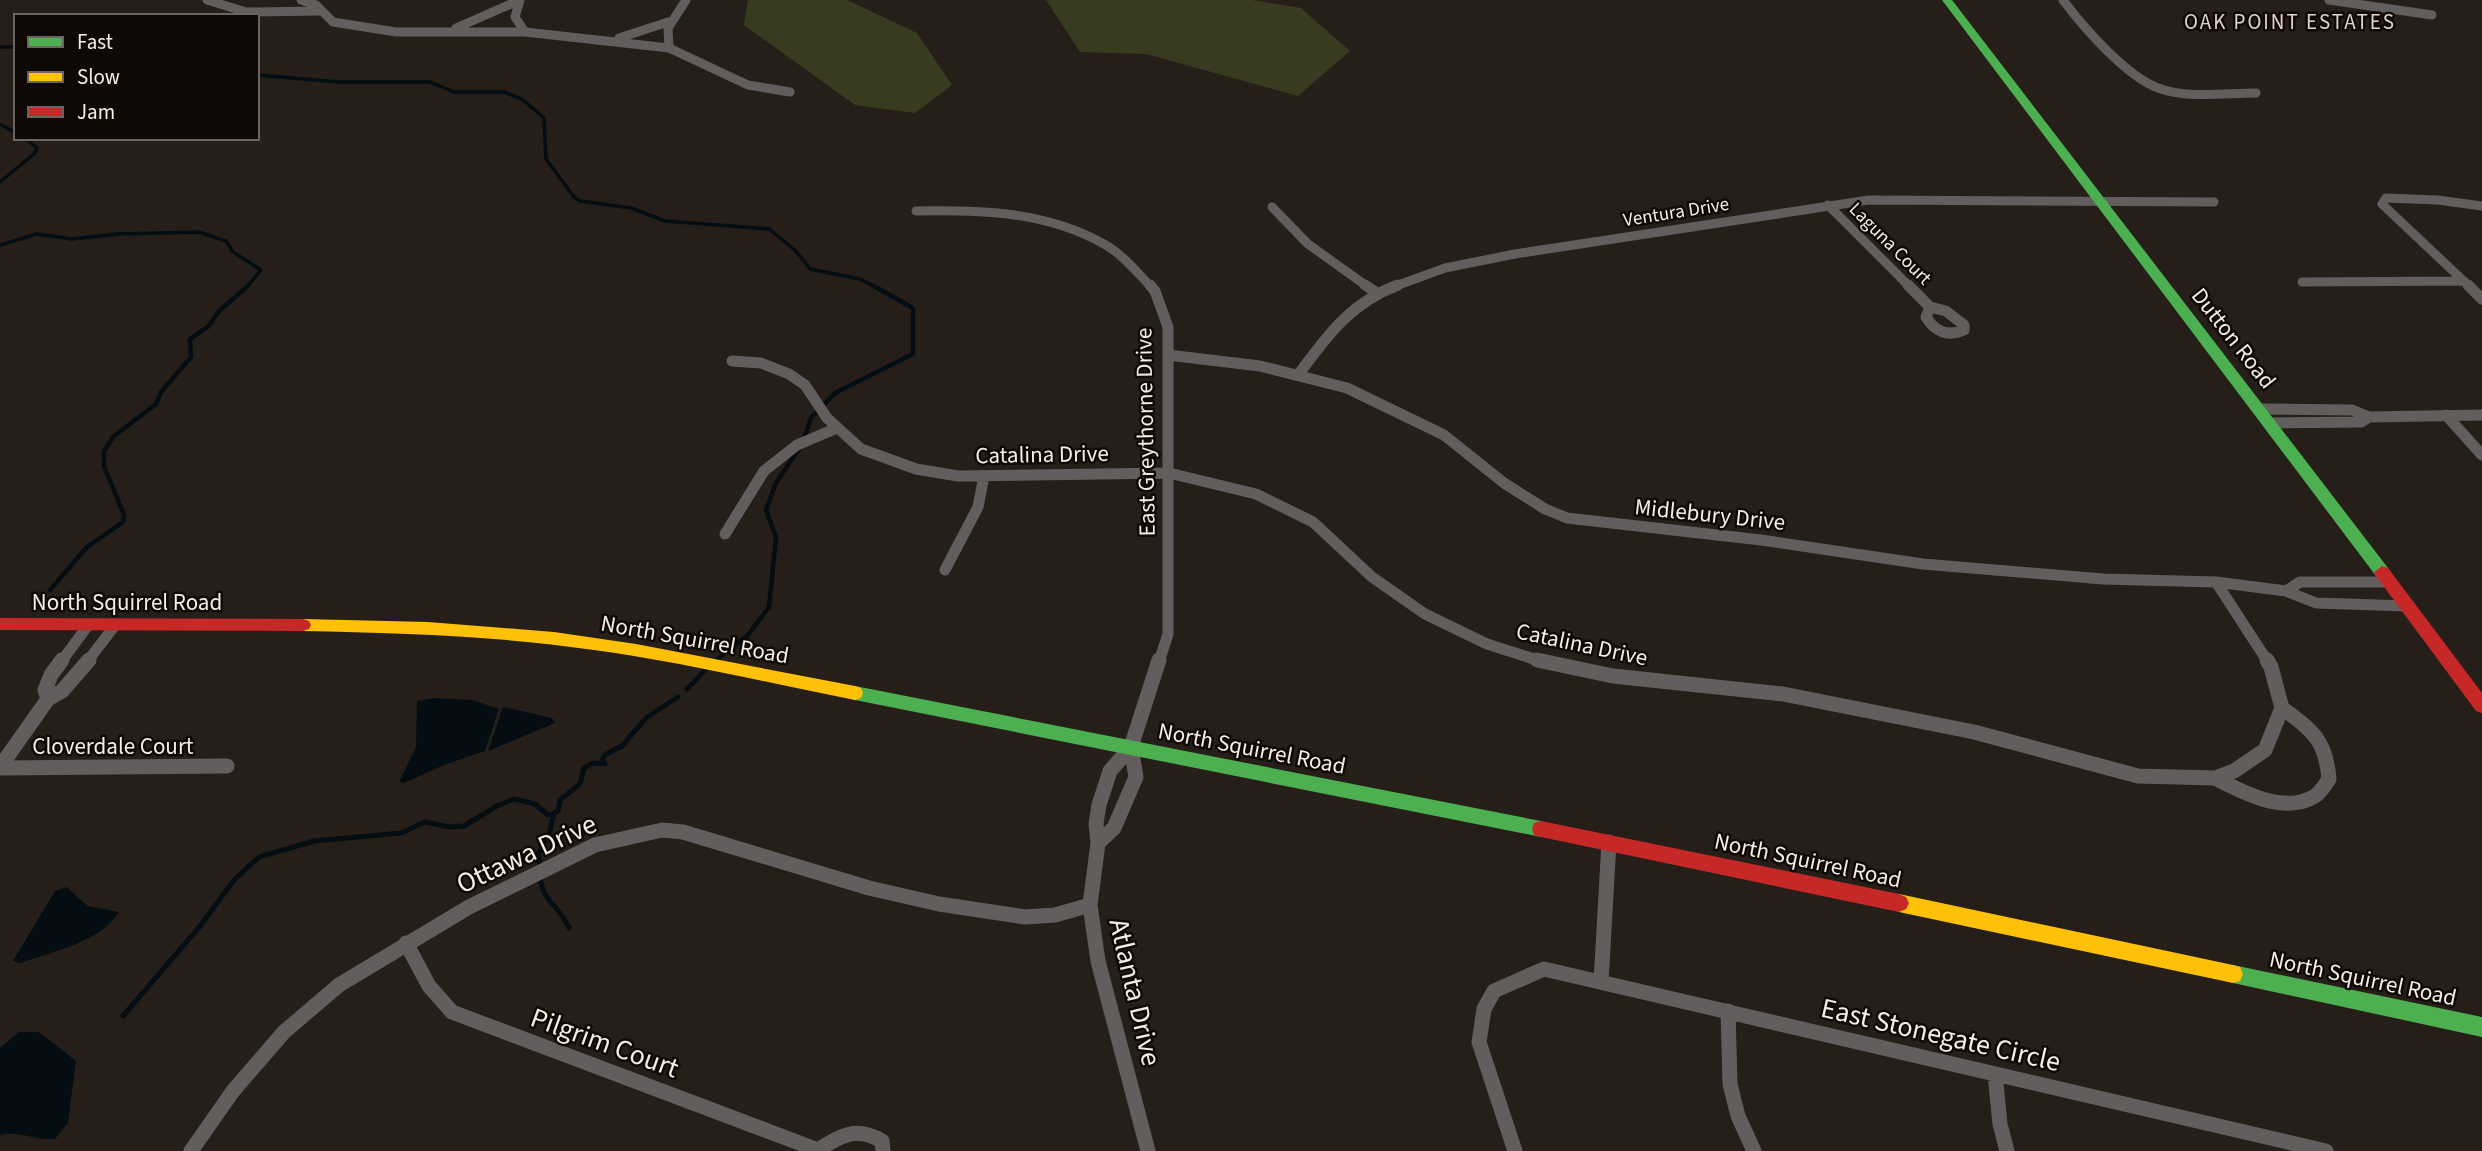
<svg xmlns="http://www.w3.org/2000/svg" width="2482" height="1151" viewBox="0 0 2482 1151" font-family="'Source Sans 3',sans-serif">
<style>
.green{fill:#393b20}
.water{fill:#030d12}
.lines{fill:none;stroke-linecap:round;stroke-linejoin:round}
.stream-far2{stroke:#030d12;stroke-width:3.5}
.stream-far1{stroke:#030d12;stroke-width:4.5}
.stream{stroke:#030d12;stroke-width:5}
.street-far2{stroke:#625e5e;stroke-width:9}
.street-far1{stroke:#625e5e;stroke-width:11}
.street{stroke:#625e5e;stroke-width:15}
.fast{fill:#4caf50;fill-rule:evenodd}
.slow{fill:#ffc107;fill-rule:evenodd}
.jam{fill:#c62828;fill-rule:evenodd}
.labels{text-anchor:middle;stroke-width:5;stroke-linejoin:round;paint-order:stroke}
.far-street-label{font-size:19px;fill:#f5ede6;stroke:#0f0906}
.far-neighbourhood-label{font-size:21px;letter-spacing:2px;fill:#e4d3c6;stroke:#0f0906}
.street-label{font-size:23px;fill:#f5ede6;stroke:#0f0906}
.near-street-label{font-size:28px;fill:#f5ede6;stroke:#0f0906}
</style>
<rect width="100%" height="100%" fill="#261f19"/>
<path class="green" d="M748,0h99l70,33 35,52 -37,28 -60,-8 -111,-80z
M1046,0h206l49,8 49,43 -52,45 -152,-42 -66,-2z"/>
<path class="water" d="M435,698l37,2 27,9 -14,42 -41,14 -40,18 -5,-1 17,-35 1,-46z
M503,707l49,11 3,5 -67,28z
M67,887l20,19 32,6c-18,30 -66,39 -98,51l-8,-2 42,-70z
M19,1032h20l37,29 -8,62 -13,16c-21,2 -34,-9 -55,-4v-87z"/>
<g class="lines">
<path class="stream-far2" d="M0,47h16
M257,75l82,7h91l24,10h50l18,7 22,19 2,41 28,38 6,4 51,7 34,13 104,8 27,22 14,18 50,10 15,8
M0,124l16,9
M0,182l35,-29 2,-5 -12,-10
M0,245l37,-11 35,5 46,-5 81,-2 27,9 7,11 28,18 -14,17"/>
<path class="stream-far1" d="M804,439l7,-21 24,-25 78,-39v-46l-41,-23
M50,590l37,-43 36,-25 1,-7 -20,-49v-15l10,-15 42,-32 5,-12 30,-35 -1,-18 19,-13 9,-14 31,-27
M715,661l33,-26 21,-28 7,-70 -10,-27 10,-27 24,-36"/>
<path class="stream" d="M687,689l21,-22
M540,867l-2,-13 11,-19 5,-22 4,-2 2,-11 20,-16 4,-16 9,-5 12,1 -3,-4 3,-5 17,-9 24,-28 32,-21
M540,876c3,28 19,28 29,52
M123,1016l78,-91 33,-45 25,-23 55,-16 87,-8 24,-11 24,5 15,-1 33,-20 17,-7 21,5 13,11 6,-2"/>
<path class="street-far2" d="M207,0l39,12 74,-1
M301,0l15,5 17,17 63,10h129l144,16 79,37 42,7
M520,0l-5,17 10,15
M2063,0c21,28 63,76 95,88 30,11 67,5 98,5
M2329,0l103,15
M456,28l64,-28
M619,38l49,-16
M669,48l-1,-20 18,-28
M1828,205l82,82
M1272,207l36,37 60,43
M916,211c65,-1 130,0 188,33 18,10 33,28 47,43
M2302,282l162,-1
M1393,287l52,-19 70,-14 354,-54 345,2
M2470,287l-88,-83 4,-6 52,2 44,6"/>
<path class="street-far1" d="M1150,285l5,6 13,36v307l-9,28
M1365,285l12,8
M1908,285l22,22
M2468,285l14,14
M1930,307l16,4 18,14v5c-16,7 -29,2 -38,-13z
M1168,355l92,11 87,22 97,47 60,48 41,26 22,9 194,22 162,24 180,15 113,3 70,9 30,12 92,3
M732,361l29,2 28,11 16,11 22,33 34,31 55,20 42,7 211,-3 87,21 57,28 59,55 53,37 62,30 56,18
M1298,375c29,-39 52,-72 100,-90
M2259,409l93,1 17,7 113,-2
M2446,415l36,40
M2270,423l91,-1 8,-5
M725,534l39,-63 33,-26 40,-17
M945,570l33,-63 6,-31
M2216,582l52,80
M2286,591l14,-9h90
M61,662l28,-38
M87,662l29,-38"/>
<path class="street" d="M1537,660l76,16 170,18 191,38 164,44 77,2 19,-7 31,-21 17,-42 -11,-41 -4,-7
M48,699l-3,-9 6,-15 11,-15
M0,767l48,-68 14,-8 27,-31
M0,768l227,-2
M2215,778c27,14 70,37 100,18 6,-4 10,-11 14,-17 -3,-39 -17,-49 -47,-71
M1098,843l16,-15 22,-51 -5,-30
M406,943l23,43 23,26 366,138
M1601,982l8,-140
M1728,1011l2,73 8,32 16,35
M1995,1074l5,50 7,27
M818,1150c24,-15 38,-24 64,-9l1,10
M191,1151l42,-60 51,-59 55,-47 130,-78 126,-62 67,-15 21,2 186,56 70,16 86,13 30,-2 35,-10
M1148,1151l-50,-190 -8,-56 8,-62 -2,-19 3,-19 11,-34 21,-24 28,-87
M1515,1151l-36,-109 5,-33 10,-18 50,-22 782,182"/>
<path class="fast" d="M1942,0h10l436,568 2,4 -2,4h-12z
M855,686l686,135 7,2 2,6 -2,6 -7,2 -686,-137 -6,-2 -2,-5 2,-5z
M2233,965l249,52v20l-249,-54 -7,-2 -3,-7 3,-7z"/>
<path class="slow" d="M303,619l125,3 126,10 82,12 219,42 6,2 2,5 -2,5 -6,2c-87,-17 -173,-38 -261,-50 -96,-14 -194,-17 -291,-19l-6,-2 -2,-4 2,-4z
M1899,894l334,71 7,2 3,7 -3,7 -7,2 -334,-71 -7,-3 -3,-6 3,-6z"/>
<path class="jam" d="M2382,566l6,2 94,125v20l-6,-2 -100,-135 -2,-4z
M0,618l303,1 6,2 2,4 -2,4 -6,2 -303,-1z
M1541,821l358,73 7,3 3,6 -3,6 -7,3 -358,-75 -7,-2 -2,-6 2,-6z"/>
</g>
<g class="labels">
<g class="far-street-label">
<text transform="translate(1676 211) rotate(-9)" y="7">Ventura Drive</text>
<text transform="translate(1891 243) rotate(45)" y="7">Laguna Court</text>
</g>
<g class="far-neighbourhood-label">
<text x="2290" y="29">OAK POINT ESTATES</text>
</g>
<g class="street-label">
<text transform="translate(2234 338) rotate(52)" y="8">Dutton Road</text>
<text transform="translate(1145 432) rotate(-91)" y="8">East Greythorne Drive</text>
<text transform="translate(1042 454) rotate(-1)" y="8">Catalina Drive</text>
<text transform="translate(1710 514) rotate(6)" y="8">Midlebury Drive</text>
<text x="127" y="610">North Squirrel Road</text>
<text transform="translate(695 639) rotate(10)" y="8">North Squirrel Road</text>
<text transform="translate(1582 644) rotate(12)" y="8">Catalina Drive</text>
<text x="113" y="754">Cloverdale Court</text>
<text transform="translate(1252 748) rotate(11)" y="8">North Squirrel Road</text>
<text transform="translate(1808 860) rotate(12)" y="8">North Squirrel Road</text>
<text transform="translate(2363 978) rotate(12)" y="8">North Squirrel Road</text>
</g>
<g class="near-street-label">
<text transform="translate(526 853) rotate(-25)" y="10">Ottawa Drive</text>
<text transform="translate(1136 992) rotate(77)" y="10">Atlanta Drive</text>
<text transform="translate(1941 1034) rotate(13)" y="10">East Stonegate Circle</text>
<text transform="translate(605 1042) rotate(20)" y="10">Pilgrim Court</text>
</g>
</g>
<rect x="14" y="14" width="245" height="126" fill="#0f0906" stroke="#6b6460" stroke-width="2"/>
<rect x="28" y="37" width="35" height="10" fill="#4caf50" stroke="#6b6460" stroke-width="2"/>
<text x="77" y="49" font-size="21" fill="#f5ede6">Fast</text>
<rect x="28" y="72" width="35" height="10" fill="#ffc107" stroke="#6b6460" stroke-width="2"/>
<text x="77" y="84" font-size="21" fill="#f5ede6">Slow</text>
<rect x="28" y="107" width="35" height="10" fill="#c62828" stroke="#6b6460" stroke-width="2"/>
<text x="77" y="119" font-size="21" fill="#f5ede6">Jam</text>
</svg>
